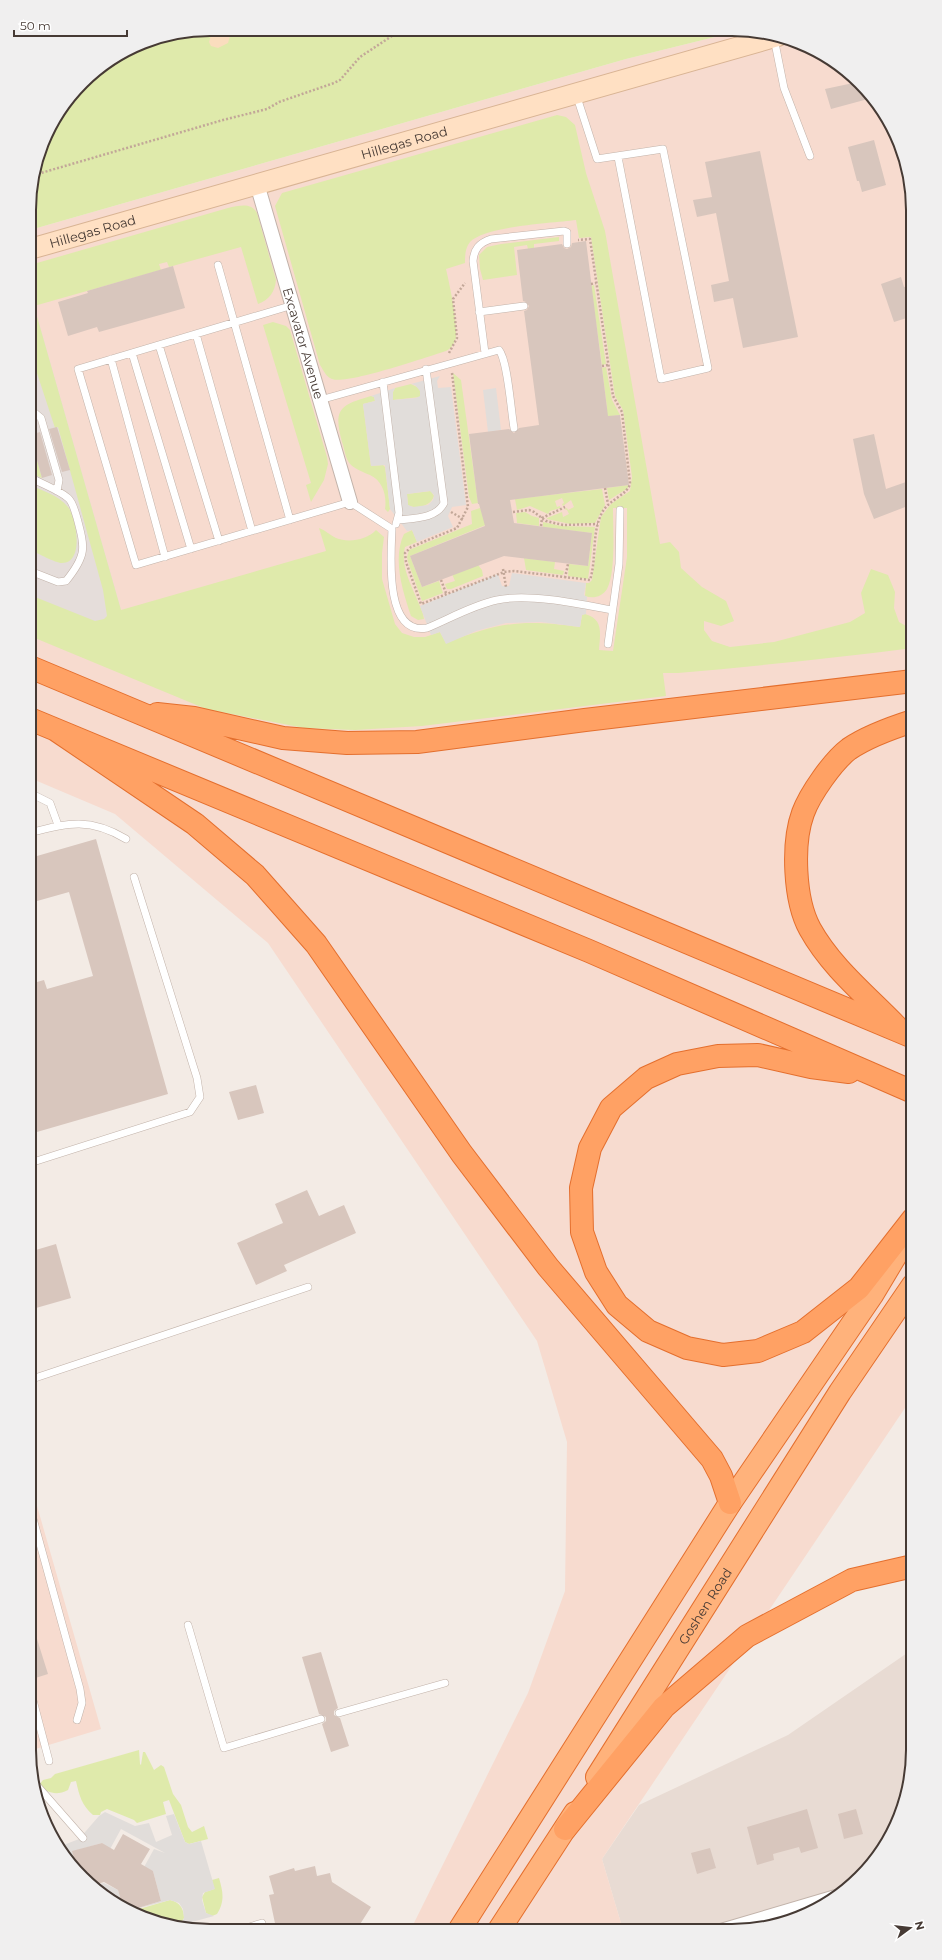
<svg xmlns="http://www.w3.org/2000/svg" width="942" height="1960" viewBox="0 0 942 1960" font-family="Montserrat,sans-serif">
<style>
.residential{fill:#e8dbd3}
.commercial{fill:#f7dbcf}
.industrial{fill:#e5ddda}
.green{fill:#dfeaab}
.sand{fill:#faddbe}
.parking{fill:#e1ddda;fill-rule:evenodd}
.building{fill:#d8c6bd}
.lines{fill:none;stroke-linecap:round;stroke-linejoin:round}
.service-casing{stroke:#c2b3aa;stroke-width:8}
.minor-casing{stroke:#c2b3aa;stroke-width:16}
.secondary-casing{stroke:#d9b494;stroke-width:22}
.trunk-casing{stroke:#e46f2e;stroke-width:24}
.motorway-casing{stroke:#e46f2e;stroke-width:24}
.path{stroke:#c2a798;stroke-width:2.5;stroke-dasharray:2 2;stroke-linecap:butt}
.service{stroke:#fff;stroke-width:7}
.minor{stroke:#fff;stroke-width:14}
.secondary{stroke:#ffe0c3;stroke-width:20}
.trunk{stroke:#ffb27b;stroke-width:22}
.motorway{stroke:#ffa164;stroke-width:22}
.labels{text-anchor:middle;stroke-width:4;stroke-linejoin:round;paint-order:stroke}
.street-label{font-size:13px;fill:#463a34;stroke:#fff}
.rim{fill:none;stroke:#463a34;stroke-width:2}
</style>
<rect width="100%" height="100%" fill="#f3ebe5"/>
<path class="residential" d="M913,1649v113l-14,57 -24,41 -43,41 -53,24 -47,6 -109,-1 -21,-71 37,-54 149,-70z"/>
<path class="commercial" d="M735,32h32l45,16 40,26 37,45 18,44 6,47v1186l-311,463 21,71 -212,-1 117,-236 37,-102 2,-149 -30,-101 -269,-398 -153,-129 -85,-36v-548l596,-171z
M29,1478l72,251 -72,22z"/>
<path class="industrial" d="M34,306l87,304 28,55 -119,-54v-243l6,-2z"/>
<path class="green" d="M210,29l525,3 -109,27 -596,171 1,-43 17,-57 42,-56 51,-31z
M557,115l9,2 9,8 11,48 19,58 55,313 10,-2 9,10 2,16 21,19 24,14 8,20 -13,5 -17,-5v9l8,11 18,6 44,-5 76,-20 15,-9 -4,-20 10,-24 17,6 7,17 -1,16 5,14 14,8v18c-78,10 -156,18 -235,25h-15l3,23 -244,30 -67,4 -51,-2 -98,-19 -176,-73v-41l65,26 9,-2 3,-3 -4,-26 -45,-163 -3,1 -20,-61 -5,1v-103l198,-57c11,-2 23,-6 29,5l19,67c-1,12 -7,20 -18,24l-17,-57 -72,20 -2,-5 -8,2 2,6 -127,36 87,304 205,-59 -7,-23c6,2 11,7 17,10 12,5 31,2 40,-8l8,7 -2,16v26l13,45 7,9 12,4h11l15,-5 6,11c54,-21 77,-24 134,-16l2,-12 3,-1c19,5 15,20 14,36l14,1 14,-94v-49h-14c0,20 3,64 -6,81 -5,8 -14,10 -22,7l1,-13h3l3,-3 9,-63 10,-13 19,-13 2,-14 -8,-60 -1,-7 -8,-14 -24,-159 -12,1 -3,-18c-23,3 -91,6 -106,22 -5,6 -5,14 -5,21l-19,6c4,17 11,50 10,68 -1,6 -5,12 -10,14 -19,6 -100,34 -114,28 -6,-2 -8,-8 -12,-14l-45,-159 7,-13z
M559,237v4l-25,3v4l-6,1 -1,-4 -13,2 3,28 -34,5 -3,-11 -1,-14 8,-8 14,-3z
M594,285l12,79 -4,1 -11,-79z
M273,322l13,4 4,4 37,127 1,7 -4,16 -13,22 -5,-17 5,-2 -48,-158z
M606,367l6,33 8,15 -57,7 -1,-8 45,-6 -5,-40z
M453,373l8,7 17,123 -6,1 -3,-7z
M411,384l8,4 2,6 -1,3 -27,3v-8l2,-4z
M371,396l3,1 1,4 -12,3 8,62 12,-1 2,2 5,42 -2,3 -3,-3c2,-13 -2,-28 -15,-34 -7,-3 -13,-5 -19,-10 -6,-6 -6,-15 -9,-23 -9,-33 -2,-37 29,-46z
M30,435l12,43 -12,-5z
M30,485c13,6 28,10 38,22 8,10 17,56 -6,56 -7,0 -24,-10 -32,-13z
M628,485v3l-19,12 -2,-12z
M602,489l3,16 -10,18 -25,1 -23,-5v-1l15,-6 1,5 6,-3 -2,-4 -3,-1 3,-1 1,2 6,-3 -3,-7 -8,6 -1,-2 2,-1 -2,-5 -7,3 2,6 3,-1v2l-10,3 -2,3 -18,-8 -13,4 -2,-11z
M431,491l3,5c-3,10 -18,14 -26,9l-1,-11z
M480,508l8,16 -78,32 12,31 17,-6 4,12 -21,8 -14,-39 -1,-5 2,-7 63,-26 -1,-13z
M525,512l7,4 7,2v8l-22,-3 -1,-10z
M543,522l18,4 34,1 -7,52 -20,-3 1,-12 19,2 4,-33 -49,-6z
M412,530l5,12 -12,5c-6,21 11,46 18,67l1,5 -6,1 -7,-4c-8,-24 -19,-57 -7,-82z
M524,558l31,4 -1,7 10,2 -1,4 -37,-5z
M478,565l4,5 1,6 -32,13h-4l-2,-5 10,-3 -3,-7z
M139,1750l1,14 1,1 2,-13h2l9,18 7,-5 3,2 9,27 8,11 7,22 4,5 12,-6 4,13 -19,5 -4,-2 -16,-42 -6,2 3,12 -29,9 -3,-3 -27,-11 -6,3 -1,3h-7c-11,-9 -14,-20 -17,-34l-5,1 -3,8c-12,6 -20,3 -29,-5l4,-5 8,-2 4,-4z
M219,1878c4,14 6,23 -2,36l-5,2 -6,-3 -4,-16 3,-5 9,-3 -2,-9z
M170,1900c10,2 14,9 14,18l-6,10 -49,-16z"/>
<path class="sand" d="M213,29h19l-4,14 -10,5 -7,-2 -2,-4z"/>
<path class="parking" d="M440,376l-3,5 1,7 13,-1 15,118 -14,2 -4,9 5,11 -36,15 -5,-12 -5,1 -17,-22 -5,-44 -14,1 -8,-62 12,-3 -1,-4 -3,-1 24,-8 -2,4v8l23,-2 4,-2v-5l-5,-6 -4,-1zM430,491l4,4 -1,5 -5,5 -15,2 -5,-2 -1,-11z
M496,388l5,42 -13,2 -5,-42z
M512,573l74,10 -2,12 3,2 -1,17 -4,1 -2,12 -39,-5 -35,1 -30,8 -30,13 -6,-12 -9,3 -11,-29 78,-32 4,12h7z
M105,1812l30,14 14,-3 7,19 16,-7 -6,-19 8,-2 11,28 4,2 12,-3 14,48 -12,4 -1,7 4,13 8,3 -33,9 3,-7 -1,-9 -4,-6 -9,-3 -42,11 33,-10 -8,-30 -10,-2 11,-20 11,4 -44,-24 -12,22 -7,-8 -28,8 4,21 -17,-20v-6l18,-7 20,-23z
M104,1883l14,7 5,18 -32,-22z"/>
<path class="building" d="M858,82l8,9 2,8 -37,10 -6,-20z
M874,140l12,45 -24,7 -3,-11h-2l-9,-34z
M760,151l38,186 -55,11 -10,-50 -19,4 -3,-17 18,-4 -13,-68 -19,4 -4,-17 19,-3 -7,-35z
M586,241l22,175 12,-1 9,70 -119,15 4,23 78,10 -4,33 -84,-10 -82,31 -12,-31 75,-30 -6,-22h-1l-9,-70 40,-5 5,4 5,-5 20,-3 -15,-114 3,-1 2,-4 -3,-4 -3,-1 -6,-51 45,-6 2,4 3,1 4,-2 1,-4z
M173,266l12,42 -86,24 -2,-5 -29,9 -10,-34 30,-9 -1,-2z
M901,277l3,10 5,-1 4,10v6l-3,1 3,13 -19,6 -13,-38z
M57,427l13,43 -8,2 -13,-43z
M40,432l12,43 -10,3 -12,-43z
M874,434l12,55 20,-7 7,18v4l-39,15 -10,-25 -11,-55z
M96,839l72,255 -138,40v-150l14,-4 3,9 46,-13 -24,-84 -39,11v-45z
M256,1085l8,28 -26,7 -9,-28z
M307,1190l12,26 25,-11 12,28 -72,32 3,6 -31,14 -19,-42 46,-20 -8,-19z
M56,1244l15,54 -42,12v-58z
M32,1623l16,51 -19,6v-56z
M321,1652l17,56 -4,3v4l6,3 9,28 -18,6 -9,-28 4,-3v-4l-7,-3 -17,-57z
M807,1809l11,39 -17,5 -2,-6 -26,7 1,6 -17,5 -10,-38z
M856,1809l7,25 -19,5 -6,-25z
M123,1834l27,15 -9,15 12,7 8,30 -33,10 -5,-3 -5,-18 -14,-8 -13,4 -13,-14 -6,-21 30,-8 12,7z
M710,1848l6,20 -19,6 -6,-21z
M315,1866l2,10 13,-3 2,9 39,25 -14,22 -81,-1 -7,-33 5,-1 -5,-18 25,-8 1,3z"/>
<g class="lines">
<g class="service-casing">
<path id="service" d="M774,38l10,50 26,68
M576,94l21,65 66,-10 45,219 -47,11 -43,-222
M218,265l72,255
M293,305l-215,64 58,196 214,-63 42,27c-1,25 -8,107 35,99 22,-9 46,-23 70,-28 32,-7 83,4 115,10
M479,312l45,-6
M196,334l56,197
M159,345l60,196
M132,353l59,196
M485,353l-12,-92c1,-12 6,-18 18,-22l73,-8 3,1v12
M111,359l54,198
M383,382l16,131 -3,11
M320,400l179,-50c9,11 12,62 15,78
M30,409l11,9 18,62 -2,11
M398,520c16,-2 38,-1 46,-17l-18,-134
M30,571l28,11 8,-1c21,-26 19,-33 11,-63 -2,-6 -4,-16 -9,-20 -11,-9 -25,-13 -38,-21
M608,644l11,-80 1,-54
M30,793l20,10 8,22
M30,833c38,-11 61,-15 96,6
M30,1163l160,-51 10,-15 -3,-19 -63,-201
M29,1380l279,-93
M29,1504l51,185 2,14 -5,17
M188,1625l36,123 97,-29
M29,1685l20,76
M339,1713l106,-30
M33,1781l50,57
M246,1928l16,-5"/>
</g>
<g class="minor-casing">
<g id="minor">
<path id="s1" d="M257,184l93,318"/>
<path d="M721,1931l115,-34"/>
</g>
</g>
<g class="secondary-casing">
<g id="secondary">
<path id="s2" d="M30,249l748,-213"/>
</g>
</g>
<g class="trunk-casing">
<g id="trunk">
<path id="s3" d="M597,1777l243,-385 73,-107"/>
<path d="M460,1929l270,-426 142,-208 30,-50"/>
<path d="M499,1930l76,-117"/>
</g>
</g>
<g class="motorway-casing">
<path id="motorway" d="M30,667l883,370
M157,714l37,4 89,20 64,5 70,-1 168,-22 328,-39
M30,719l559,232 324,141
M56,730l139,94 60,51 61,69 146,210 86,113 164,192 9,17 9,27
M896,1026c-30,-31 -65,-59 -86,-97 -16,-29 -18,-86 -7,-116 7,-19 30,-52 46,-64 19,-13 42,-21 64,-28
M849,1072l-38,-5 -53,-12 -40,1 -41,8 -31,14 -35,30 -21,40 -9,40 1,44 14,40 21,33 31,26 39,17 36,7 35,-4 45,-19 56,-44 54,-69
M565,1829l99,-122 83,-71 105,-56 61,-14"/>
</g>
<path class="path" d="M34,175l189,-55 44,-11 12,-7 55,-19 6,-3 20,-23 41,-27
M591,284l5,-1
M449,353l8,-15 -4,-39 12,-16
M602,366l6,-1
M452,373l16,134 -11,21 -46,19 -6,6 1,9 15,42 83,-32 10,-1 76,9c7,-21 1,-49 13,-69 6,-11 26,-17 27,-28l-8,-71 -9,-16 -23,-157 -12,1
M605,488l3,16
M451,512l12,7
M513,512l16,-2 5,2 12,9 17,4 35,-1
M541,526l1,-8 23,-11
M503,569l3,18
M565,578l3,-14
M441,580l5,13"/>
<use href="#service" class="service"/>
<use href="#minor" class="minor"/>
<use href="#secondary" class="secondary"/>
<use href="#trunk" class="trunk"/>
<use href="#motorway" class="motorway"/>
</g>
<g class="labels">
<g class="street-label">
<text dy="5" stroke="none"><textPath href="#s2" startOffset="389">Hillegas Road</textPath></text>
<text dy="5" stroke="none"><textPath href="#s2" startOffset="65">Hillegas Road</textPath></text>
<text dy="5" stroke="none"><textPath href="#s1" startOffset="166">Excavator Avenue</textPath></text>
<text dy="5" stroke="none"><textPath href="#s3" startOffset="202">Goshen Road</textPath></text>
</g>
</g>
<path d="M0 0H942V1960H0ZM210 36H732A174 174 0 0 1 906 210V1750A174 174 0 0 1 732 1924H210A174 174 0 0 1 36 1750V210A174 174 0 0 1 210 36Z" fill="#f0efef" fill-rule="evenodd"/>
<path class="rim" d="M210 36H732A174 174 0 0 1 906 210V1750A174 174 0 0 1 732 1924H210A174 174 0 0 1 36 1750V210A174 174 0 0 1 210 36Z"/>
<g transform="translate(910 1928) rotate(75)" stroke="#ffffff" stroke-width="3" paint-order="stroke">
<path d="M0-3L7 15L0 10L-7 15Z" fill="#463a34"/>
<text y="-6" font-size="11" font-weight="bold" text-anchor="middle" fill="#463a34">N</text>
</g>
<path d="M14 30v6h113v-6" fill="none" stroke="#463a34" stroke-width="2"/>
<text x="20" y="30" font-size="12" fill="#463a34" stroke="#ffffff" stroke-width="3" paint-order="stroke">50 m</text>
</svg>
